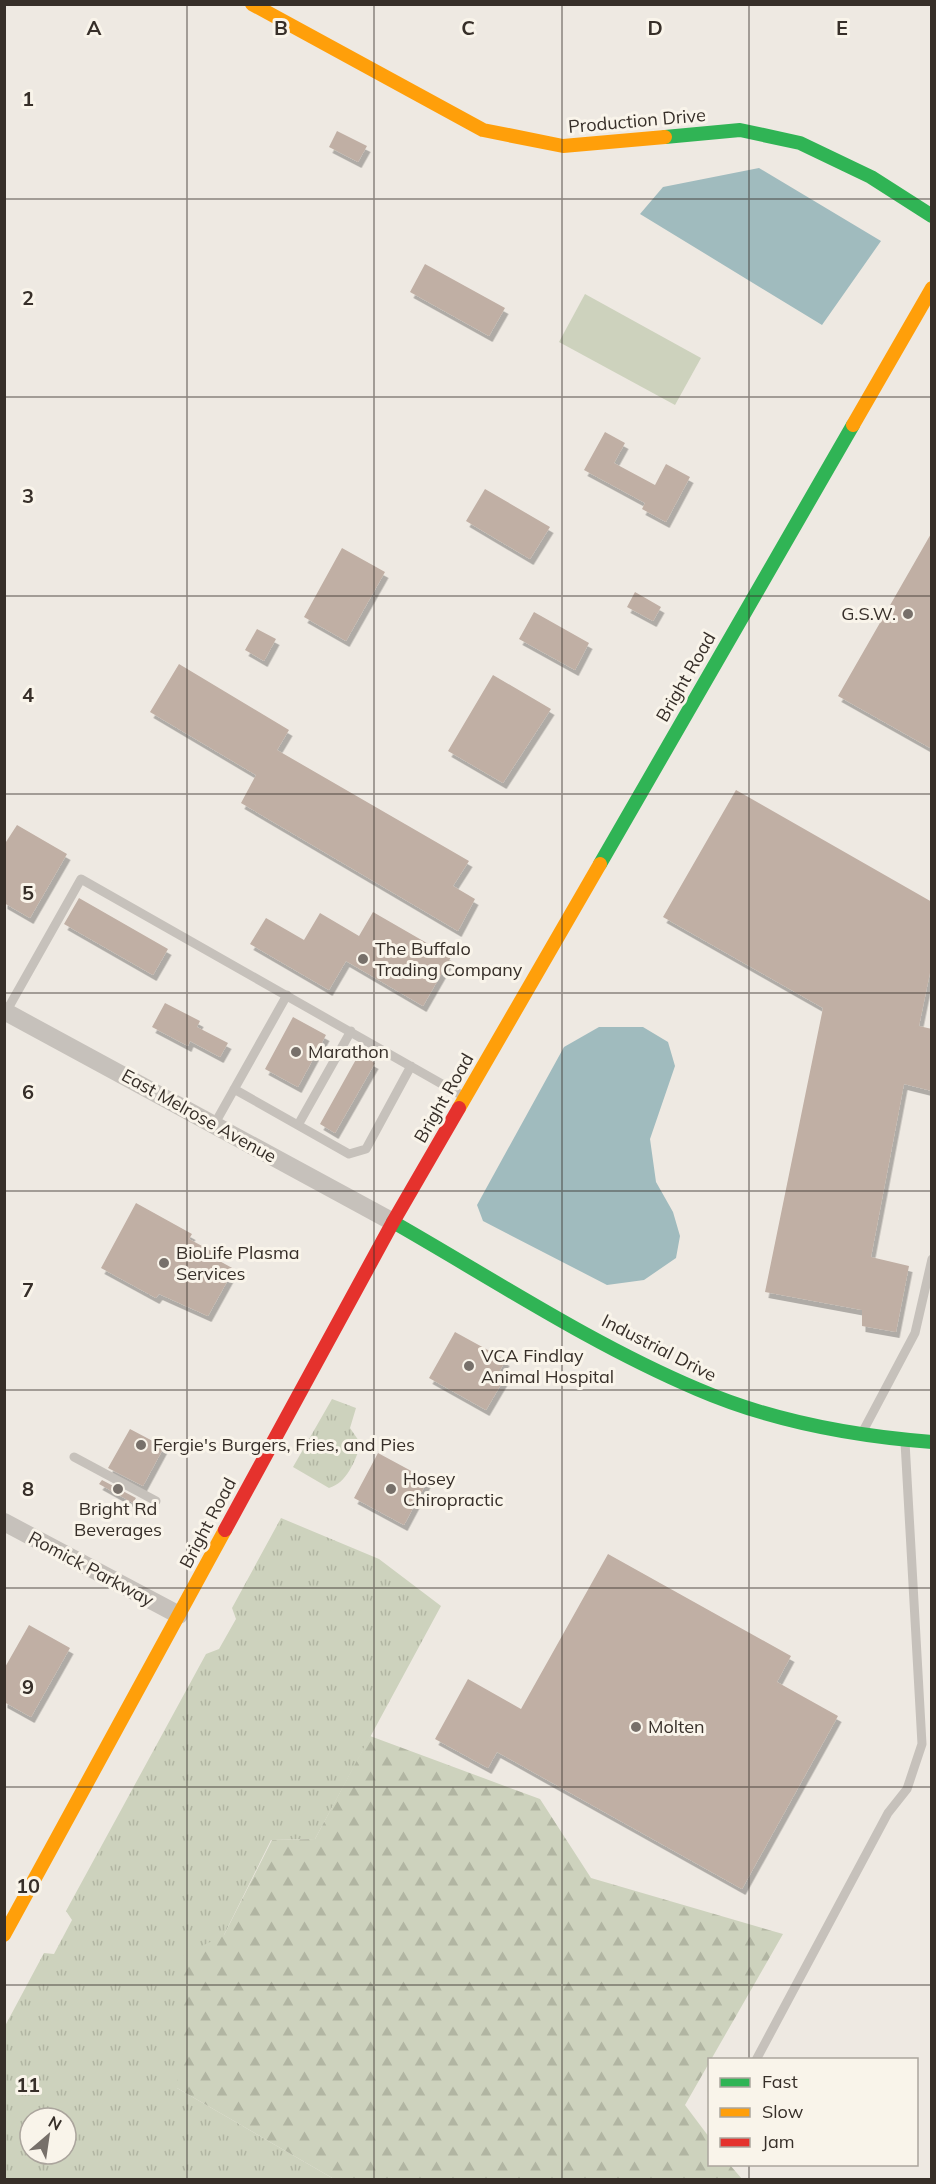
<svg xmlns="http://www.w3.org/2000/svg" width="936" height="2184" viewBox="0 0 936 2184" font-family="Mulish,sans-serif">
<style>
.grass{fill:url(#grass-tufts);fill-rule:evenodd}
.forest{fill:url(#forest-firs)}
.park{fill:#cdd2bd}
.water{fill:#a0bbbe}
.building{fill:#c0afa4;filter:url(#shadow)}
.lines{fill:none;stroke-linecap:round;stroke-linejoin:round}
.lane{stroke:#c6c1bb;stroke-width:9}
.street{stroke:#c6c1bb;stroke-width:18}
.fast{stroke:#30b455;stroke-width:14}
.slow{stroke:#ff9f0a;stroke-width:14}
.jam{stroke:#e5322d;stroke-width:14}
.grid{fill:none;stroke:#372f29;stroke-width:1.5;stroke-opacity:0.55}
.poi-dot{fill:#77706a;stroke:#f9f4ea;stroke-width:2}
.labels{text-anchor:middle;stroke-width:6;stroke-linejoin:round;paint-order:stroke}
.street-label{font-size:18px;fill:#372f29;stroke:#f9f4ea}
.poi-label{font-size:18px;fill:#372f29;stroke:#f9f4ea;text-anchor:start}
.grid-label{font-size:20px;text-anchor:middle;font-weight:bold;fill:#372f29;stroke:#f9f4ea;stroke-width:6;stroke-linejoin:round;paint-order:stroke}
</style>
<defs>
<pattern id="grass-tufts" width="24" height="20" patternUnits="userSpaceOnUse" patternTransform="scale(1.5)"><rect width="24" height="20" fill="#cdd2bd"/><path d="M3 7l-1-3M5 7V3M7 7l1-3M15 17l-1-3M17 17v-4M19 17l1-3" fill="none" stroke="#b1b5a2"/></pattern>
<pattern id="forest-firs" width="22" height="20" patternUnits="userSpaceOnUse" patternTransform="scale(1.5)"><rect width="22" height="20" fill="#cdd2bd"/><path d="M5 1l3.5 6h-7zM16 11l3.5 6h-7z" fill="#b1b5a2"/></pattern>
<filter id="shadow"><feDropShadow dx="3.5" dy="6" stdDeviation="0" flood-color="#0004"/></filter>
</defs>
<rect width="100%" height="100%" fill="#eee9e2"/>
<path class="grass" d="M332,1399l24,9 -6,20 11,16c-6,17 -14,39 -32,44l-36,-21z
M281,1518l98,41 62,47 -126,233 -44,1 -47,95 -47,153 157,91 -329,1v-154l39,-73 10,1 18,-34 -6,-9 140,-257 13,-5 17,-30 -4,-11zM30,2118h36v36h-36z"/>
<path class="forest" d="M370,1736l170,63 51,79 192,56 -98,171 24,32 1,27 20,1 12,14h-408l-157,-91 5,-132 42,-21 48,-95 43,-1z"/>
<path class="park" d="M585,294l116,64 -26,47 -116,-63z"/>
<path class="water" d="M759,168l122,73 -59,84 -182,-111 23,-27z
M599,1027h44l25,15 7,24 -25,73 6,43 17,30 7,24 -4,22 -32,22 -37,5 -124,-64 -6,-16 87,-158z"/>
<path class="building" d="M337,131l30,15 -9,16 -29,-15z
M425,264l80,44 -16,28 -79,-44z
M605,432l20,11 -11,20 41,22 11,-21 24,13 -24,45 -24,-13 3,-6 -61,-33z
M485,489l65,38 -20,32 -64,-38z
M932,532v217l-94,-53z
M342,548l43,24 -39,69 -42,-24z
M635,592l26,15 -8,14 -26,-14z
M534,612l55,31 -14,27 -56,-31z
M257,629l19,10 -12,22 -19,-11z
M179,664l110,66 -12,20 192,111 -16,25 22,13 -17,32 -217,-128 15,-28 -106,-63z
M493,675l58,34 -48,74 -55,-32z
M736,790l196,112v61l-13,63 13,3v62l-28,-7 -33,173 38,9 -13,66 -34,-6v-16l-97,-18 58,-284 -160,-91z
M17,825l50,29 -37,64 -26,-15v-58z
M79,898l89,51 -15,26 -89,-51z
M373,912l78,45 -28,49 -77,-45 -17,29 -79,-46 16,-26 38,22 16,-27 39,23z
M165,1003l35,18 -3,6 31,16 -8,14 -30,-16 -2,5 -36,-19z
M293,1017l33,18 -28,52 -33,-18z
M359,1054l16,9 -40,70 -15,-9z
M136,1203l56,31 -3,5 28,15 -3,4 20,11 -26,47 -49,-22 -3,4 -55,-30z
M455,1332l51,28 -7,12 7,4 -20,34 -57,-32z
M130,1429l34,18 -21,39 -35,-18z
M378,1453l50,27 -24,45 -50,-27z
M102,1480l34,18 -3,5 -34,-19z
M608,1554l183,102 -14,26 61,34 -96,173 -245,-137 -9,16 -53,-29 33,-60 53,30z
M29,1625l41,23 -39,69 -27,-15v-33z"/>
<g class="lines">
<path class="lane" d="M6,1012l75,-133 382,217
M234,1089l115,65 17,-5 45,-83
M214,1125l73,-130
M298,1125l53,-94
M862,1433l53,-100 17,-74
M74,1457l82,44
M756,2060l132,-247 19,-24 15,-45 -17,-302"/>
<path class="street" d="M4,1011l389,211
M4,1522l175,93"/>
<path class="fast" d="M665,137l75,-7 60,13 71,34 61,39
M600,864l253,-439
M393,1222c100,57 198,122 304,167 74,32 155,47 235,53"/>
<path class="slow" d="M252,4l231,126 80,16 102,-9
M853,425l79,-137
M459,1108l141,-244
M4,1935l221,-405"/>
<path class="jam" d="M225,1530l168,-308 66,-114"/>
</g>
<path class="grid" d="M187,4v2176M374,4v2176M562,4v2176M749,4v2056M4,199h928M4,397h928M4,596h928M4,794h928M4,993h928M4,1191h928M4,1390h928M4,1588h928M4,1787h928M4,1985h928M749,2164v16"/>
<g class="poi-dot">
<circle cx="908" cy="614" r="6"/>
<circle cx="363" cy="959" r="6"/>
<circle cx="296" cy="1052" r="6"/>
<circle cx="164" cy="1263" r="6"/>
<circle cx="469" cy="1366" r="6"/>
<circle cx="141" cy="1445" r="6"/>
<circle cx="118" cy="1489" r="6"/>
<circle cx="391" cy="1489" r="6"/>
<circle cx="636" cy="1727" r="6"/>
</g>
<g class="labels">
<g class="street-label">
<text transform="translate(637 121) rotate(-5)" y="6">Production Drive</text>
<text transform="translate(686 677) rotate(-60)" y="6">Bright Road</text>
<text transform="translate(444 1098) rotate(-60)" y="6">Bright Road</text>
<text transform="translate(199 1116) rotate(29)" y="6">East Melrose Avenue</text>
<text transform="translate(659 1348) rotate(27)" y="6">Industrial Drive</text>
<text transform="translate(208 1523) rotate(-62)" y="6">Bright Road</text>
<text transform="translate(91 1569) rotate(28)" y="6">Romick Parkway</text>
</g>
<g class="poi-label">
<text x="896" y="620" text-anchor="end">G.S.W.</text>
<text x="375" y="955">The Buffalo<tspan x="375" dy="21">Trading Company</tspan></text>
<text x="308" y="1058">Marathon</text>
<text x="176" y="1259">BioLife Plasma<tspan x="176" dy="21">Services</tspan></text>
<text x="481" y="1362">VCA Findlay<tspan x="481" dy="21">Animal Hospital</tspan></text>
<text x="153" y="1451">Fergie's Burgers, Fries, and Pies</text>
<text x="403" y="1485">Hosey<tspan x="403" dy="21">Chiropractic</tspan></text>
<text x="118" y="1515" text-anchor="middle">Bright Rd<tspan x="118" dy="21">Beverages</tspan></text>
<text x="648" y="1733">Molten</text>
</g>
</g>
<g class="grid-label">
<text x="94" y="35">A</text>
<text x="281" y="35">B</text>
<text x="468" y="35">C</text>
<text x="655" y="35">D</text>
<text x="842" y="35">E</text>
<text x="28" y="106">1</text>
<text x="28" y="305">2</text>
<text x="28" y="503">3</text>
<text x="28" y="702">4</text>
<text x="28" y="900">5</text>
<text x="28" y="1099">6</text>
<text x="28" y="1297">7</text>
<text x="28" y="1496">8</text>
<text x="28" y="1694">9</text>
<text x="28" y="1893">10</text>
<text x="28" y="2092">11</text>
</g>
<rect width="936" height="2184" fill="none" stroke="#372f29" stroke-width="12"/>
<rect x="708" y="2058" width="210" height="108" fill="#f9f4ea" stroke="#aba59d" stroke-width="1.5"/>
<rect x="720" y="2078" width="30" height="9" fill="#30b455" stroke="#aba59d" stroke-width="1.5"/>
<text x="762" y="2088" font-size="18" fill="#372f29">Fast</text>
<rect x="720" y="2108" width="30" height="9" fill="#ff9f0a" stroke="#aba59d" stroke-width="1.5"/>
<text x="762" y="2118" font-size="18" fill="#372f29">Slow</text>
<rect x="720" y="2138" width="30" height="9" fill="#e5322d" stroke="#aba59d" stroke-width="1.5"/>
<text x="762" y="2148" font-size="18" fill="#372f29">Jam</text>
<g transform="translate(48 2136) rotate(29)"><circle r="28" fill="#f9f4ea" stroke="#aba59d" stroke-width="1.5"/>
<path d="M0-4.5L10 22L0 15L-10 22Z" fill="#77706a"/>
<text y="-9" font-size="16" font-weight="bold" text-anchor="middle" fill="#372f29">N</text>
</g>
</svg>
